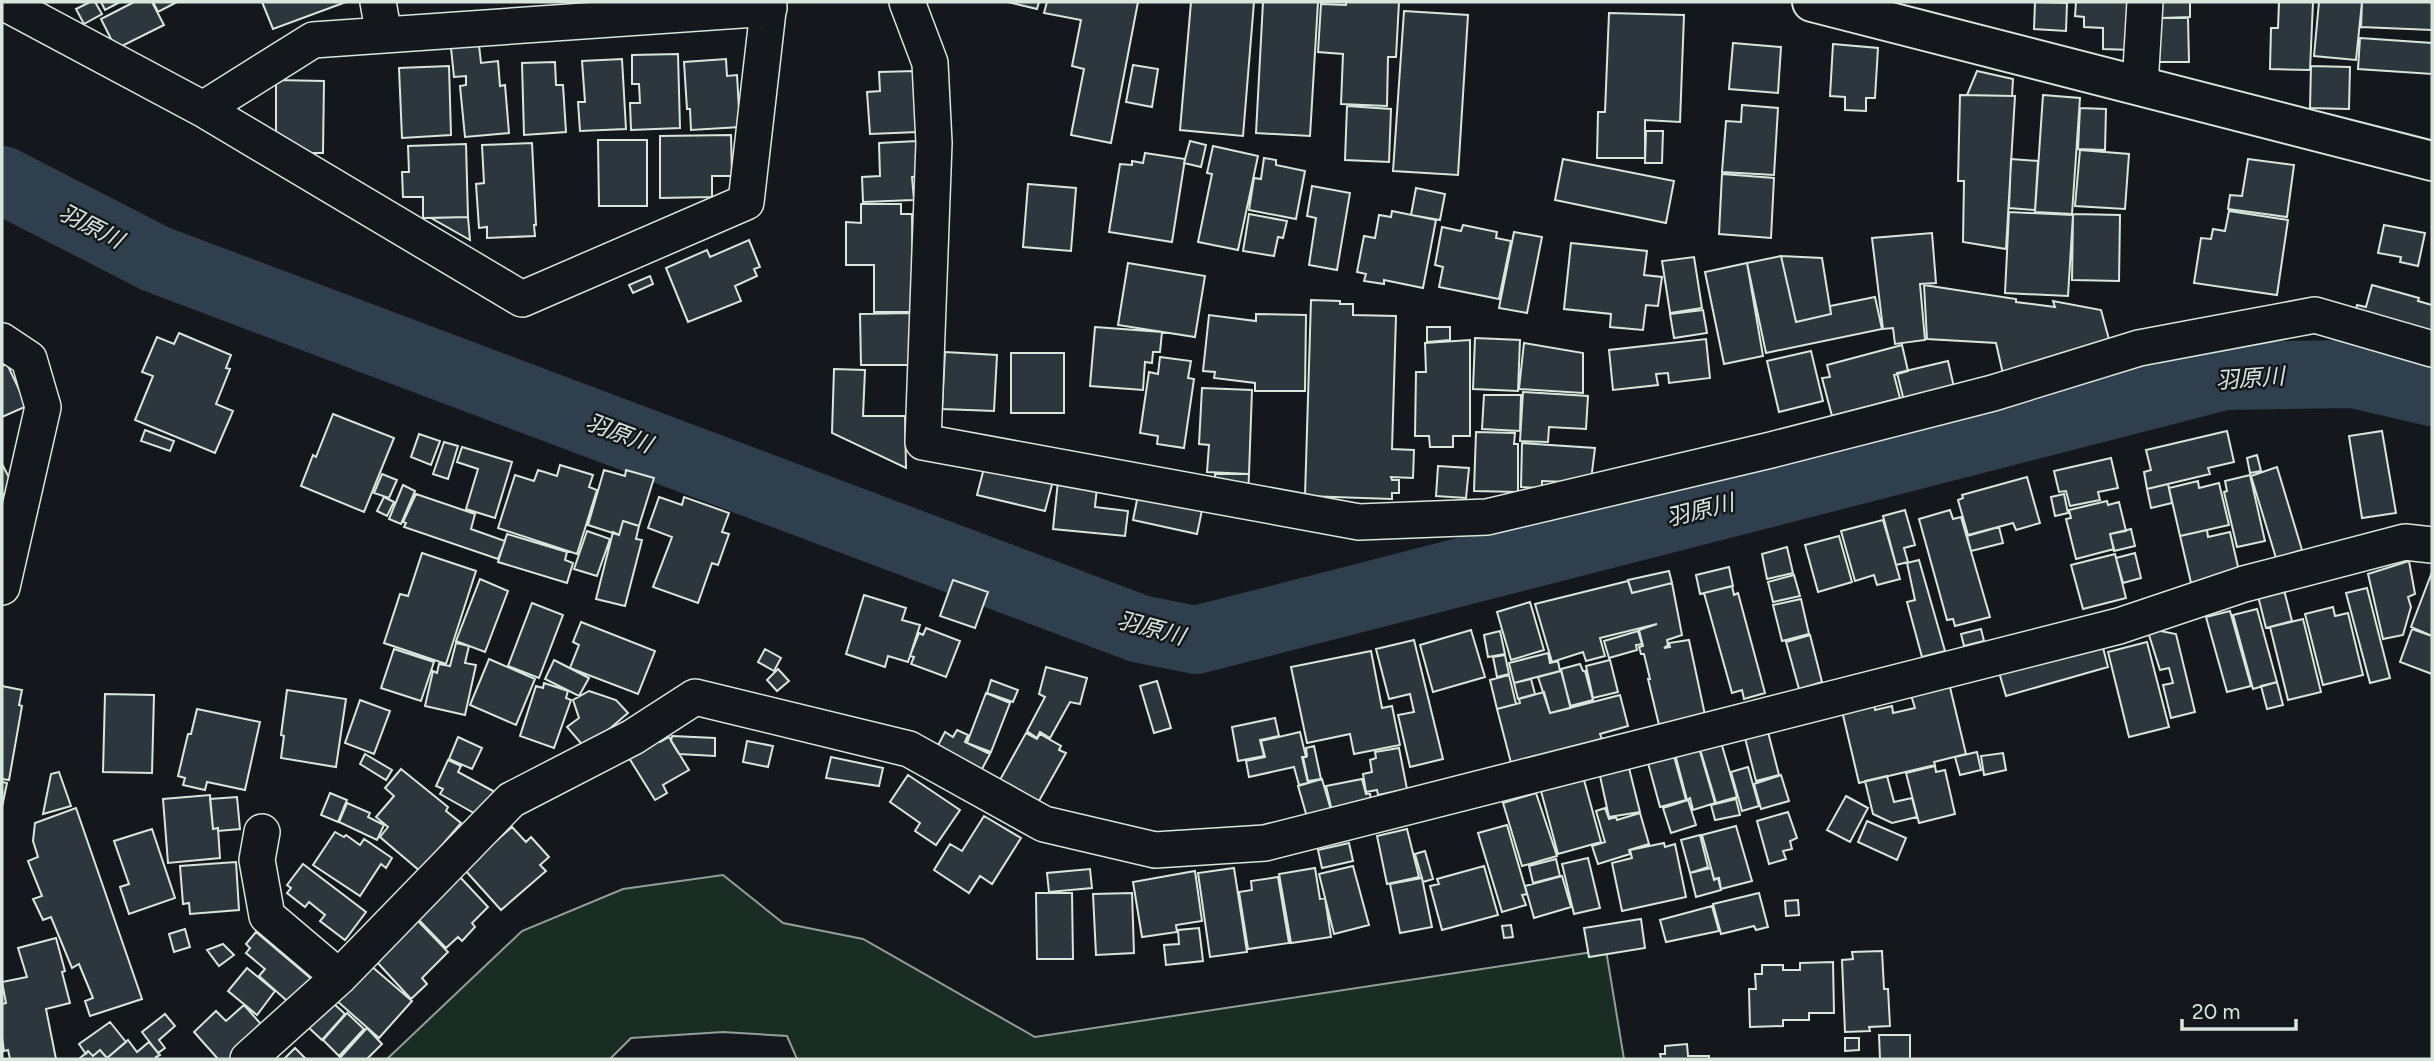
<svg xmlns="http://www.w3.org/2000/svg" width="2434" height="1061" viewBox="0 0 2434 1061" font-family="Figtree,'Noto Sans JP',sans-serif">
<style>
.green{fill:#1a2d24;stroke:#939e99;stroke-width:2}
.lines{fill:none;stroke-linecap:round;stroke-linejoin:round}
.river{stroke:#2f3f4d;stroke-width:68}
.building{fill:#2c363c;stroke:#d8e6dc;stroke-width:2}
.street-casing{stroke:#d8e6dc;stroke-width:38}
.secondary-casing{stroke:#d8e6dc;stroke-width:42}
.street{stroke:#14181c;stroke-width:35}
.secondary{stroke:#14181c;stroke-width:38}
.labels{text-anchor:middle;stroke-width:5;stroke-linejoin:round;paint-order:stroke}
.water-label{font-size:23px;font-style:italic;fill:#d8e6dc;stroke:#14181c}
</style>
<rect width="100%" height="100%" fill="#14181c"/>
<path class="green" d="M723,875l60,48 80,16 172,98 571,-87 18,109h-827l-10,-23 -64,-4 -92,6 -21,21h-223l135,-128 101,-42z"/>
<g class="lines">
<path class="river" d="M2,180l154,79 984,370 56,11 1028,-264 130,-2 78,18"/>
</g>
<path class="building" d="M90,2h5l7,12 -18,10 -8,-15z
M101,2h19l-15,8z
M134,2h18l12,23 -48,24 -15,-30z
M153,2h24l-19,10z
M262,2h84l-73,27z
M1008,2h31l-2,7z
M1047,2h91l-27,141 -40,-8 13,-66 -12,-3 9,-46 -37,-7z
M1191,2h63l-11,134 -63,-6z
M1263,2h55l-8,134 -54,-3z
M1346,2h53l-3,55h-8l-1,49 -46,-2 2,-50 -25,-2 3,-48 25,1z
M2035,2l32,1 -1,28 -32,-2z
M2076,2h57l-1,48 -29,-1v-21l-19,-1v-10l-9,-1z
M2161,2h29v15l-29,1z
M2275,2h38l-3,68 -40,-1 1,-41h7l1,-26z
M2319,2h43l-6,58 -42,-4z
M2362,2h70v28l-71,-3z
M1404,11l64,4 -10,160 -65,-4z
M1609,13l75,2 -4,107 -35,-2v38h-48l1,-46h7z
M2158,18h30l1,44h-31z
M2360,38l72,5v31l-74,-5z
M1733,43l48,4 -3,46 -49,-4z
M1833,44l45,4 -3,50h-9v13l-21,-1v-13l-15,-1z
M479,45l2,18 17,-2 2,25 5,-1 4,48 -44,4 -5,-51 6,-1v-9l-12,1 -3,-29z
M678,54l2,74 -49,2 -1,-27h10l-1,-19h-7v-29z
M622,59l4,70 -46,2 -2,-29h7l-3,-41z
M726,59l1,17 10,-1 3,52 -49,3 -1,-21h-3l-3,-47z
M555,62l1,23h7l3,47 -42,3 -2,-72z
M1133,65l25,4 -6,38 -26,-5z
M449,66l2,69 -49,3 -3,-70z
M2311,66l39,1 -1,42 -39,-1z
M915,71l3,61 -48,2 -3,-42 13,-1 -1,-19z
M1977,71l36,8 -1,17 -45,-1z
M276,80l48,1 -1,72h-17l-30,-19z
M1960,95l55,1 -9,153 -43,-7 1,-61h-6z
M2043,95l37,3 -8,116 -37,-2z
M1742,105l36,3 -4,67 -52,-3 4,-51 15,1z
M1347,106l44,3 -2,53 -44,-2z
M2080,108l26,1 -1,41 -27,-1z
M1646,131h17l-1,32h-17z
M731,135l1,41h-20v21l-52,1v-62z
M598,140h49v66h-48z
M917,141l1,35 -6,1 2,23 -51,2 -1,-25 18,-1 -1,-33z
M1190,141l16,4 -5,22 -17,-4z
M532,143l4,82h-2l1,11 -48,2v-11l-8,1 -3,-44 8,-1 -2,-38z
M466,144l2,73 -45,1v-21h-20l-1,-25h7l-1,-26z
M1213,146l45,10 -20,94 -40,-8 14,-68 -5,-1z
M2080,150l49,4 -4,55 -50,-3z
M1145,153l40,6 -13,83 -63,-10 11,-68 12,1v-4l11,2z
M1264,158l12,2v5l29,6 -9,48 -47,-9 5,-32 7,1z
M1563,159l111,22 -8,42 -111,-23z
M2011,159l27,2 -3,49 -26,-2z
M2248,159l46,6 -7,52 -59,-8 2,-14 12,1z
M1722,174l52,4 -3,60 -52,-4z
M1028,184l48,4 -5,63 -48,-4z
M1312,186l38,7 -13,77 -28,-5 7,-47 -9,-2z
M1416,188l29,6 -5,26 -29,-5z
M861,204h40v10h11l1,98h-39v-47h-28v-43l15,1z
M1392,211l44,9 -13,68 -39,-8v4l-20,-3 2,-7 -9,-2 7,-36 11,2 4,-23 12,2z
M2229,211l59,9 -11,75 -83,-12 7,-45 10,1 2,-10 12,2z
M2009,212l64,3 -5,81 -63,-3z
M1249,214l38,7 -4,17 -5,-1 -4,19 -31,-5z
M2073,214l47,1 -1,66 -47,-1z
M468,217l2,23 -39,-22z
M1463,225l34,7 -1,6 15,3 -12,58 -60,-12 4,-20 -8,-2 7,-38 19,4z
M2384,225l41,8 -7,33 -18,-4 1,-5 -23,-4z
M1514,232l28,5 -15,76 -28,-5z
M1932,233l4,50 -16,1 5,56 -30,4 -2,-16 -10,1 -11,-91z
M749,240l11,27 -6,2 3,7 -22,10 6,15 -53,21 -22,-54 41,-18 3,7z
M1571,243l76,8 -3,24 18,2 -4,29 -12,-1 -3,25 -33,-3 1,-13 -47,-5z
M1781,256l15,66 35,-8 -1,-8 45,-9 7,32 -116,24 -19,-90z
M1781,256l41,2 9,56 -35,8z
M1694,257l8,51 -32,5 -8,-52z
M1128,263l77,13 -10,61 -77,-12z
M1747,263l16,93 -39,8 -19,-92z
M650,276l3,8 -20,9 -4,-8z
M1924,285l92,14v3l39,5 -2,-6 48,9 9,33 -107,31 -7,-31 -69,-4z
M2372,285l47,13 -1,3 14,4v28l-77,-20 2,-8 9,2z
M1311,300l29,1v3h13v11l43,1 -4,133 22,1 -1,28 -22,-1 1,3h7v13h-7v6l-87,-3z
M1703,310l4,23 -33,5 -4,-24z
M910,313v52h-49l-1,-51z
M1256,314l50,1 -1,76h-50v-8l-41,-5 1,-6 -12,-1 6,-56 47,6z
M1095,327l67,5 -2,20h-7l-1,11 -7,-1 -2,28 -53,-4z
M1427,327h23v13l-23,2z
M179,333l52,22 -5,13 4,1 -14,35 17,7 -18,42 -80,-33 18,-44 -11,-4 15,-35 17,7z
M1475,338l45,2 -2,51 -45,-2z
M1706,339l4,39 -41,5 -1,-10 -12,1 2,11 -45,5 -4,-40z
M1470,340v96h-17v11h-23l-1,-11h-14l1,-64h10l-1,-29z
M1524,343l59,10v40l-64,-4z
M1902,345l6,26 -14,4 6,23 -68,18 -10,-38 8,-1 -3,-12z
M1811,351l12,50 -44,11 -12,-51z
M945,352l52,3 -3,56 -52,-2z
M1011,353h53v60h-53z
M1160,357l31,4 -3,17 6,1 -10,69 -27,-4 1,-8 -18,-3 9,-61 9,2z
M1948,361l7,31 -50,13 -8,-32z
M7,364l20,42 -25,11v-51z
M834,369l31,1 -2,46h42l1,52 -74,-35z
M1202,388l50,2 -3,84 -42,-2 2,-27 -10,-1z
M1523,392l65,4 -2,33 -37,-2 -1,15 -28,-1z
M1484,395h37l-1,36 -38,-2z
M333,414l61,24 -30,74 -63,-26 12,-31 3,2z
M145,430l29,11 -4,10 -29,-10z
M2227,431l7,31 -26,6 2,6 -63,15 -3,-17 7,-2 -5,-20z
M2382,431l14,82 -34,5 -13,-82z
M1476,432l39,1 -1,11h4v48l-44,-1z
M419,434l21,7 -9,24 -20,-8z
M444,442l14,4 -10,33 -15,-5z
M1522,443l73,5 -4,32 -21,-1 -1,3 -27,-1v7l-21,-1z
M462,447l50,15 -17,56 -29,-9 12,-40 -21,-7z
M2257,455l4,16 -11,2 -3,-15z
M2111,458l7,30 -20,4 2,8 -30,6 -4,-15 -7,1 -5,-21z
M2,464l13,25 -13,6z
M560,465l33,10 -4,12 8,3 -20,64 -79,-26 17,-53 19,6 4,-11 19,6z
M1438,466l31,2 -3,30 -30,-2z
M2277,467l25,83 -26,8 -25,-82z
M984,468l69,13 -8,30 -68,-16z
M604,470l21,6 1,-6 28,8 -15,48 -16,-5 -4,14 -31,-10z
M382,474l15,6 -8,18 -15,-5z
M1215,474h34l-1,21 -33,-8z
M2250,475l15,66 -28,6 -13,-55 3,-1 -2,-10z
M2027,477l13,46 -24,7 -3,-7 -45,12 -10,-35 5,-2 -1,-3z
M1058,481l39,6 -2,20 33,4 -3,25 -72,-7z
M2198,481l1,7 20,-5 10,42 -49,11 -11,-48z
M2168,484l4,19 -21,5 -4,-19z
M403,485l12,6 -14,33 -12,-5z
M416,494l59,20 -4,15 34,12 -7,18 -94,-32 2,-4 -3,-1z
M2064,494l4,19 -13,3 -4,-19z
M1138,495l64,15 -5,24 -64,-14z
M384,497l10,5 -7,14 -10,-5z
M659,497l23,8 2,-8 45,16 -7,19 7,2 -11,31 -6,-2 -14,40 -45,-16 19,-50 -24,-9z
M2107,501l1,4 11,-3 7,29 -16,3 4,15 -38,10 -10,-40 5,-1 -2,-8z
M1905,510l10,35 -11,3 4,14 -12,3 -13,-49z
M1950,510l3,9 8,-2 29,100 -35,9 -2,-7 -6,1 -28,-101z
M1883,520l17,59 -23,6 -3,-10 -19,6 -14,-50z
M623,521l16,5 -3,13 6,1 -17,66 -29,-7 17,-67 6,3z
M1999,527l4,16 -32,8 -4,-15z
M2131,529l4,17 -21,5 -4,-17z
M2207,530l1,7 22,-5 9,39 -48,12 -11,-47z
M587,531l23,8 -13,37 -23,-7z
M507,534l60,18 -2,8 8,3 -6,20 -69,-21z
M1839,536l13,46 -34,10 -13,-47z
M1787,547l6,26 -26,6 -5,-25z
M422,553l54,18 -30,93 -62,-21 16,-49 8,2z
M2135,553l6,25 -18,5 -7,-25z
M2115,554l11,44 -43,11 -12,-44z
M1919,560l26,91 -23,6 -15,-55 8,-2 -8,-37z
M2409,561l6,33 -7,3 3,10 -8,28 -20,4 -15,-65z
M1729,567l4,19 -33,8 -4,-19z
M1669,571l3,12 -40,10 -4,-13z
M2432,572v64l-21,-9z
M1794,575l6,21 -27,6 -5,-20z
M480,579l28,12 -23,61 -29,-11z
M953,580l35,12 -13,36 -35,-12z
M1628,581l4,12 40,-10 10,52 -15,5 1,5 -4,3 6,-1 -1,-4 20,-3 16,75 -46,10 -11,-46h2l-6,-25h-3l-2,-7 4,-1 -4,-16 18,-6 -57,14 5,18 -19,5 -3,-9 -31,10 -17,-58z
M1732,586l2,9 4,-2 27,100 -21,6 -2,-9 -10,3 -28,-100z
M2367,588l23,90 -20,5 -24,-90z
M2284,590l8,31 -26,7 -8,-32z
M864,595l42,13 -4,12 18,5 -12,37 -20,-6 -3,11 -39,-13z
M1801,599l8,35 -27,7 -9,-36z
M1530,602l14,48 -33,10 -14,-48z
M532,603l31,12 -24,63 -31,-12z
M2333,607l2,9 13,-3 15,62 -40,10 -18,-71z
M2257,609l20,73 -24,7 -20,-74z
M2230,611l21,75 -24,6 -21,-75z
M2303,619l18,73 -33,8 -18,-73z
M581,622l74,29 -17,43 -68,-26 9,-23 -6,-3z
M926,628l34,13 -14,36 -35,-13 3,-7 -4,-1 9,-23 4,2z
M1981,629l3,12 -20,5 -3,-12z
M2412,629l20,7v38l-32,-12z
M1471,630l14,47 -52,15 -13,-47z
M2155,630l21,4 19,78 -24,6 -8,-33 10,-2 -4,-15 -9,2 -11,-35z
M1500,631l5,23 -17,3 -4,-22z
M1638,631l4,13 -6,1 1,5 -28,8 -5,-17z
M1810,635l12,47 -23,7 -13,-47z
M1414,640l29,119 -33,8 -12,-52 16,-3 -4,-18 -21,5 -13,-50z
M2101,640l7,27 -102,29 -8,-27z
M2147,642l22,85 -40,10 -21,-85z
M456,643l13,3 -4,17 11,2 -11,50 -40,-9 8,-35 4,2 2,-9 11,2z
M394,649l40,13 -13,39 -40,-13z
M765,649l16,9 -7,13 -16,-9z
M1371,651l11,57 10,-2 8,39 -46,9 -4,-20 -43,9 -16,-76z
M1548,653l2,10 8,-2 2,10 -46,12 -5,-20z
M1505,655l4,19 -12,3 -4,-20z
M489,659l46,20 -19,46 -46,-20z
M554,660l35,18 -10,18 -34,-17z
M1610,660l8,32 -25,6 -7,-32z
M1580,664l3,7h2l8,29 -23,6 -9,-37z
M1046,667l41,11 -7,26 -10,-2 -20,36 -10,-6 -3,6 -10,-7 18,-34 -6,-3z
M778,669l11,12 -12,10 -10,-11z
M1561,671l10,37 -21,5 -12,-36z
M1509,675l7,29 -19,5 -7,-29z
M1531,679l4,15 -17,5 -4,-16z
M1948,679l18,75 -32,8 1,3 -76,18 -17,-72 32,-8 1,7 17,-4 1,7 22,-5 -5,-16z
M991,680l27,10 -5,12 -26,-9z
M1157,681l14,47 -17,5 -14,-47z
M2277,682l6,23 -16,4 -6,-23z
M544,683l24,8 -2,7 5,2 -17,48 -34,-12 16,-50 7,2z
M2,686l20,4 -3,15 3,1 -13,74 -7,-1z
M287,690l59,9 -10,68 -55,-9 3,-22 -3,-1z
M589,691l27,9 12,13 -42,36 -19,-22 12,-9 -6,-18z
M1544,692l6,21 70,-18 8,31 -28,8 2,5 -42,11 2,4 -26,6 -1,-4 -24,7 -14,-54 23,-6 -1,-4z
M986,693l24,10 -19,49 -24,-9z
M105,694l49,1 -2,78 -49,-1z
M360,700l30,11 -16,43 -29,-11z
M197,709l63,13 -15,68 -38,-8 -2,8 -22,-5 2,-7 -7,-2 10,-42h3z
M1275,718l4,18 -19,4 4,16 -26,5 -6,-34z
M1767,728l12,47 -23,6 -12,-47z
M957,730l11,5 -3,7 25,12 -15,28 -40,-31 10,-19 8,5z
M1300,732l6,25h-4l6,26 -9,2 -5,-18 -45,10 -3,-16 19,-4 -4,-16z
M1026,733l11,6 3,-5 21,12 -2,4 7,3 -31,55 -39,-21z
M672,736l43,2v18l-36,-2 -8,-13z
M458,737l24,11 -10,21 -23,-10z
M669,737l20,33 -26,15 4,8 -12,7 -26,-42 30,-17 1,1z
M747,741l26,5 -5,21 -25,-5z
M1721,742l16,55 -21,6 -16,-54z
M1314,746l7,33 -13,2 -5,-24 4,-1 -1,-8z
M1399,748l8,41 -29,6 -1,-5 -11,2 -3,-18 9,-2 -2,-12 6,-2 -1,-6z
M1699,748l16,55 -22,7 -3,-12 -3,2 -12,-46z
M1977,752l4,18 -21,5 -5,-18z
M2003,753l3,17 -22,5 -3,-19z
M365,754l27,16 -6,10 -26,-16z
M1674,756l12,44 -26,7 -12,-44z
M831,757l52,11 -4,18 -53,-8z
M448,760l13,6 -3,6 37,20 -14,25 -41,-23 3,-5 -7,-3z
M1935,766l1,6 9,-2 10,44 -36,9 -13,-50z
M1748,767l11,39 -17,5 -11,-39z
M1629,768l11,44 -31,5 -9,-41z
M401,769l47,38 -2,4 15,12 -41,48 -40,-34 8,-10 -12,-10 18,-21 -9,-8z
M59,772l12,34 -28,8 8,-40z
M908,775l52,35 -24,35 -21,-14 5,-8 -30,-21z
M1781,775l8,26 -28,8 -7,-25z
M1887,776l7,26 18,-4 5,19 -25,6 -19,-9 -8,-33z
M1322,779l9,31 -24,7 -9,-31z
M1362,779l4,15 4,-1 1,9 -39,9 -6,-25z
M1584,780l17,62 -43,12 -17,-63z
M2,782l5,1 -5,24z
M330,793l17,7 -9,22 -17,-7z
M1536,793l21,63 -35,10 -19,-63z
M210,795l3,34 5,-1 2,30 -52,5 -5,-64z
M1846,796l22,12 -18,34 -23,-12z
M237,797l3,32 -22,2v-3l-5,1 -3,-30z
M1736,799l4,16 -25,5 -4,-15z
M1688,800l8,25 -25,8 -8,-25z
M347,803l23,10 -2,4 16,8 -7,15 -38,-18z
M76,808l66,191 -52,17 -5,-15 8,-3 -14,-34 -7,4 -21,-51 -8,3 -10,-21 9,-3 -14,-35 10,-4 -5,-16 2,-18z
M1605,808l4,11 7,-2 1,3 23,-7 9,31 -20,6 1,4 -32,10 -6,-18 13,-4 -9,-31z
M1788,812l9,26 -7,3 2,8 -9,2 3,8 -17,5 -12,-43z
M984,816l37,22 -29,46 -12,-8 -11,17 -35,-23 16,-26 12,7z
M1867,821l39,17 -9,22 -39,-18z
M1507,825l20,69 -5,1 4,10 -24,7 -24,-79z
M1736,826l16,55 -31,8 -2,-11 -5,1 -12,-44z
M512,827l14,15 5,-5 18,20 -9,8 6,6 -45,39 -37,-41z
M152,829l23,69 -46,16 -9,-27 9,-3 -15,-43z
M1407,829l12,48 -32,7 -10,-48z
M335,832l9,5 2,-2 14,10 4,-6 28,19 -6,10 -5,-4 -21,32 -47,-31z
M1700,835l8,32 -18,6 -9,-33z
M1349,843l4,18 -31,7 -4,-18z
M1664,843l1,4 10,-3 11,53 -64,14 -10,-48 20,-5 -2,-8z
M1425,851l8,28 -10,3 -8,-28z
M1588,858l12,50 -26,6 -12,-50z
M1556,859l4,17 -27,7 -4,-17z
M236,862l3,48 -49,4 -1,-11 -6,1 -3,-38z
M303,864l63,48 -21,28 -25,-19 5,-6 -16,-13 -4,5 -18,-14 4,-5 -4,-3z
M1353,866l16,59 -35,9 -15,-60z
M1484,866l14,49 -56,15 -12,-44 9,-2 -2,-5z
M1234,868l13,84 -37,5 -12,-84z
M1315,868l5,31 5,-1 6,39 -40,6 -12,-69z
M1711,868l3,12 4,-2 3,12 -25,7 -6,-24z
M1090,869l2,19 -43,4 -2,-19z
M1195,871l7,50 -26,4 1,7 -35,5 -9,-55z
M459,876l29,31 -16,16 3,4 -13,14 -4,-4 -12,11 -30,-31z
M1562,876l9,31 -37,11 -9,-32z
M1278,877l11,66 -41,6 -9,-57 13,-2 -1,-9z
M1422,878l10,49 -32,6 -10,-49z
M1036,893h36l1,66h-36z
M1132,893l2,60 -38,2 -3,-61z
M1759,893l9,34 -12,3 -2,-4 -33,8 -8,-30z
M1798,900l1,15 -13,1 -1,-15z
M1712,906l7,25 -53,11 -6,-22z
M1641,919l4,29 -56,9 -5,-29z
M418,921l30,31 -26,26 5,6 -16,15 -35,-38z
M1511,925l2,12 -9,1 -2,-12z
M1199,928l4,33 -37,4 -2,-20 15,-1 -1,-14z
M185,929l5,18 -16,5 -5,-18z
M256,932l59,50 -21,25 -35,-31 6,-7 -19,-16 4,-5 -4,-4z
M56,938l9,33 -3,1 8,31 -24,6 10,50h-46l-2,-9 -4,1 -2,-13v-34l4,-1 -4,-21 25,-5 -9,-29z
M223,944l11,11 -15,11 -12,-16z
M1882,951l2,38h4l2,37 -21,1 1,4 -25,1 -3,-72 11,-1 -1,-7z
M1833,962l1,51h-25v7h-26v6l-33,1 -1,-38h7l-1,-15h7v-9h21v5h17v-7z
M370,965l42,36 -33,37 -42,-37z
M247,968l28,23 -18,24 -29,-24z
M332,1002l13,12 -23,26 -14,-13z
M244,1005l23,26 -31,28h-18l-24,-27 22,-21 10,10z
M347,1013l17,16 -25,27 -16,-16z
M165,1014l10,12 -16,14 6,8 -7,5 -16,-21z
M110,1022l16,20 -19,16 -7,-8 -7,6 -5,-5 -2,3 -7,-10z
M367,1028l15,16 -15,15h-28z
M1879,1035h31v24h-30z
M1845,1038h14v12l-14,1z
M128,1040l9,12 12,-10 11,13 -4,2 2,2h-79l9,-8 5,5 7,-6 7,8z
M1687,1044l1,12h21v3h-48l-1,-5h5v-8z
M295,1048l11,11h-22z"/>
<g class="lines">
<g class="street-casing">
<path id="street" d="M3,2l200,107 319,190 224,-97 23,-200
M378,2l6,33
M907,2l23,61 4,80 -11,299 436,80 128,-5 284,-67 222,-57 146,-45 176,-33 117,34
M2140,86l5,-84
M203,109l110,-69 456,-32
M2,341l27,18 14,48 -41,180
M262,832l-5,28 10,56 72,61
M248,1059l91,-82 172,-177 122,-63 62,-40 214,52 135,75 111,26 110,-7 854,-217 125,-42 161,-42 27,3"/>
</g>
<g class="secondary-casing">
<path id="secondary" d="M1812,2l620,159"/>
</g>
<use href="#street" class="street"/>
<use href="#secondary" class="secondary"/>
</g>
<g class="labels">
<g class="water-label">
<text transform="translate(91 226) rotate(27)" y="8">羽原川</text>
<text transform="translate(2250 378) rotate(-4)" y="8">羽原川</text>
<text transform="translate(619 433) rotate(21)" y="8">羽原川</text>
<text transform="translate(1700 510) rotate(-14)" y="8">羽原川</text>
<text transform="translate(1151 628) rotate(15)" y="8">羽原川</text>
</g>
</g>
<rect width="2434" height="1061" fill="none" stroke="#d8e6dc" stroke-width="7"/>
<path d="M2182 1019v10h114v-10" fill="none" stroke="#d8e6dc" stroke-width="3.5"/>
<text x="2192" y="1019" font-size="21" fill="#d8e6dc" stroke="#14181c" stroke-width="5" paint-order="stroke">20 m</text>
</svg>
